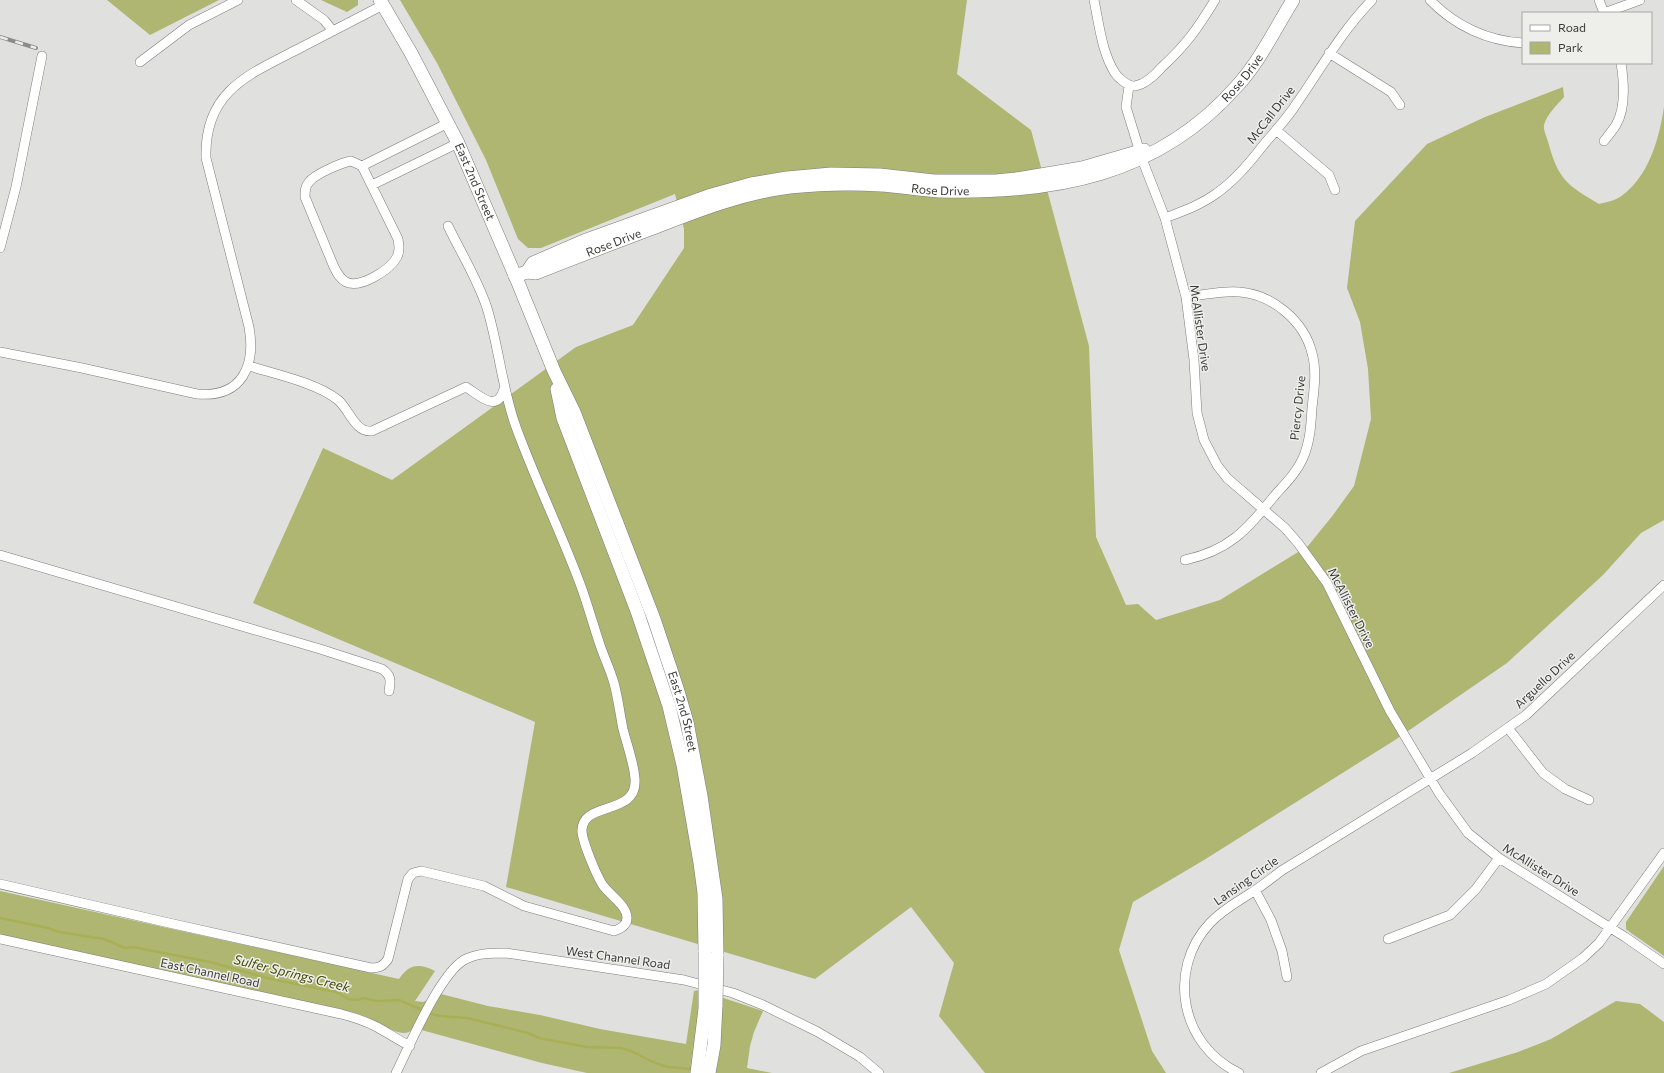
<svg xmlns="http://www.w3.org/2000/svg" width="1664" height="1073" viewBox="0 0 1664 1073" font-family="Commissioner,sans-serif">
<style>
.green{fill:#afb672}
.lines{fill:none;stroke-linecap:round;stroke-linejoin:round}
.stream{stroke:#a8b055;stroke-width:2.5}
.street-casing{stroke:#7c7c79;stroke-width:10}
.secondary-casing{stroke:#7c7c79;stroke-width:14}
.street{stroke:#fff;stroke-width:9}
.secondary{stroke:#fff;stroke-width:13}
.rail-casing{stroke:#8b8b89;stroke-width:4}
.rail{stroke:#eeeeeb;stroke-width:2.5;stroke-dasharray:8;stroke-linecap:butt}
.secondary-bridge-casing{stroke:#7c7c79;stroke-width:14;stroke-linecap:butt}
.secondary-bridge{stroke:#fff;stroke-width:13}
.labels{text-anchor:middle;stroke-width:3;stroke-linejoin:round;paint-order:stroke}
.street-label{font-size:12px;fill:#3a3a39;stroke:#eeeeeb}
.water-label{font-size:13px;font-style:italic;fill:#454900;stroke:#eeeeeb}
</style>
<rect width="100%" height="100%" fill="#e0e1de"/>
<path class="green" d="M107,0h112l-69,35z
M321,0h37v5l-11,7z
M400,0h567l-10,74 74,56 58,216 7,191 30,68 12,-1 18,16 64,-20 88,-54 25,-31 21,-29 17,-67 -3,-50 -8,-47 -13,-34 8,-67 72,-77 58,-27 78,-30 1,10c-7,8 -17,17 -20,28 -1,5 4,15 5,20 10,36 20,41 50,59 7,-2 15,-3 21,-7 28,-19 39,-57 44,-90v413l-23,13 -38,42 -96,88 -112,77 -191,120 -71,42 -14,48 33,101 14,22h-181l-46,-57 15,-53 -43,-56 -96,72 -309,-92 29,-165 -282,-119 70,-155 69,32 184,-133 57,-22 51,-77v-19l-9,-35 -134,54h-13l-10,-9 -32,-79 -49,-97z
M1664,866v90l-33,-23 -5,-4v-7z
M0,891l399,88c10,-15 20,-16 36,-8l-20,30 8,1 18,-8 47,12 52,9 60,14 86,15 8,-53 5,-1 64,21 -9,21 -4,14 -3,22 25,5h-185l-45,-10 -128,-35c-10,13 -30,-3 -41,-8 -6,-3 -14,-5 -21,-8l-352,-77z
M1616,1001l24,3 24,18v51h-215l69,-21 33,-13z"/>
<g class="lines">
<path class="stream" d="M0,918l48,10 11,4 45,7 21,9 8,-1 77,15 57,16 69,14 12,7 10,1 6,-2 12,3 23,-1 25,11
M428,1013l12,3 27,2 61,15 11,5 48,9 33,1 11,3 24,12 13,4 25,2"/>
<g class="street-casing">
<path id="street" d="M296,0l28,20 9,11
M1094,0c5,24 8,53 21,73 3,5 14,14 20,13 11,-2 20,-11 27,-19 24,-22 36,-39 53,-67
M1430,0c25,26 58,41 93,43
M1599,0l5,13
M1604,13l36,-13
M1329,53l62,39 9,13
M140,62l49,-37 49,-25
M1129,86l-3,21 16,52 23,59 21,79 8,63 3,53 7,27 13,25 10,13 58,50 13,15 29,40 63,128 49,82 29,40 31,25 126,79 39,27
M1276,130l53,45 6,15
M1604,141c4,-5 8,-10 12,-16 10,-17 8,-43 5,-62
M351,161l11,5 36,73c1,7 2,11 -1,18 -7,13 -37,32 -51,25 -6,-3 -9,-9 -12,-15l-29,-70c0,-5 0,-11 4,-15 6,-8 32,-19 42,-21z
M362,166l86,-43
M372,185l86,-42
M1165,218c18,-7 36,-13 52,-25 17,-12 31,-28 44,-45 12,-15 26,-29 36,-45 25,-36 44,-71 75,-103
M0,248l16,-61 26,-131
M0,352l82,16 115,26c45,4 59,-28 52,-67l-43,-169c-2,-68 44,-84 96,-111 27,-14 54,-28 81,-42
M249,366c26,8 68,17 89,34 11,9 17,33 34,31l94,-44c13,8 31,27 38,2
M0,555l320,94 62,20c9,6 9,11 7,22
M1185,560c46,-10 62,-31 91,-66 10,-11 21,-22 27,-36 7,-16 8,-33 9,-50 2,-18 5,-37 0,-55 -8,-32 -39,-58 -72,-61 -17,-2 -36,3 -54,5
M1508,728l35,45 22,16 24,11
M0,884l169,39 202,45c9,0 12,-2 17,-9l20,-80 5,-6 8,-2 63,15 40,20 90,25c6,-2 13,-5 13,-13 0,-13 -18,-23 -25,-34 -6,-10 -19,-41 -20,-52 -2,-32 56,-15 53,-53 -1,-16 -8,-34 -12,-50 -3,-15 -5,-31 -9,-46 -4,-14 -11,-28 -15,-41 -6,-18 -11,-36 -17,-53 -20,-55 -46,-107 -66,-162 -14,-38 -17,-80 -29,-119 -9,-28 -26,-55 -39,-82
M1255,890l16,30 11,31 5,26
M0,939l341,75c12,3 24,7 36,13 11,6 21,13 33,19
M1388,939l62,-24 26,-26 23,-31
M396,1073c14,-28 43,-98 68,-113 13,-7 28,-7 42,-7l178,27 49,13 30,12 55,27 42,25 19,16
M1239,1073c-58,-27 -73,-103 -29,-150 13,-14 29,-22 44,-32 9,-6 18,-13 27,-20l191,-118 54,-38 138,-130
M1321,1073l40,-22 148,-51 37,-16 37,-26 16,-15 65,-90"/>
</g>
<g class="secondary-casing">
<g id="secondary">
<path id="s1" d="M380,0l31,53 47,90 59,137 37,91 20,41 80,207 23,69 10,34 14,74 15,103 1,57"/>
<path d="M527,272l6,-9 53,-23 122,-44 43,-12 36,-6 44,-4 49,1 54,6h62l20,-2 66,-11 62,-18"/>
<path id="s2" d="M515,276l12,-4 9,1c40,-16 80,-31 120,-46 43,-17 87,-34 134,-40 30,-3 60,-4 90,-2 19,1 39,5 59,6 115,3 219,-15 298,-105 23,-25 38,-57 56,-86"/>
<path d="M557,389l6,29 74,193 32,95 14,59 17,98 4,30 1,59"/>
<path d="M697,1073l8,-64"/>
<path d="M709,1073l5,-28 2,-40"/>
</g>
</g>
<use href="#street" class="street"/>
<use href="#secondary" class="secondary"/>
<g class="rail-casing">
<path id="rail" d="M0,37l36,11"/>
</g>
<use href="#rail" class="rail"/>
<g class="secondary-bridge-casing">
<path id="secondary-bridge" d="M716,1005l1,-49
M705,1009v-57"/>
</g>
<use href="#secondary-bridge" class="secondary-bridge"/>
</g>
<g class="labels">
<g class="street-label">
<text dy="4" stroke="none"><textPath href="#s2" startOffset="777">Rose Drive</textPath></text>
<text transform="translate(1271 115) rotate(-52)" y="4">McCall Drive</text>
<text dy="4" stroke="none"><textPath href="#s1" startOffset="205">East 2nd Street</textPath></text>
<text dy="4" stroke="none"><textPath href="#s2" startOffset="441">Rose Drive</textPath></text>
<text dy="4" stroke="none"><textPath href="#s2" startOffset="105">Rose Drive</textPath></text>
<text transform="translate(1200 328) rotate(82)" y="4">McAllister Drive</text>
<text transform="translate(1298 408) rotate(-84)" y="4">Piercy Drive</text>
<text transform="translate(1351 608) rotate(63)" y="4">McAllister Drive</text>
<text transform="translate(1545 680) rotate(-43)" y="4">Arguello Drive</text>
<text dy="4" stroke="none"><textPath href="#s1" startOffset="775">East 2nd Street</textPath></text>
<text transform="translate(1541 870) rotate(32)" y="4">McAllister Drive</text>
<text transform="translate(1246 881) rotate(-35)" y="4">Lansing Circle</text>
<text transform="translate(618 958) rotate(8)" y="4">West Channel Road</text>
<text transform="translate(210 973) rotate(12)" y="4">East Channel Road</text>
</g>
<g class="water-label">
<text transform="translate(292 973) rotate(14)" y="5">Sulfer Springs Creek</text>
</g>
</g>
<rect x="1522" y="12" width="130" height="52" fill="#eeeeeb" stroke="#a6a6a4"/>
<rect x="1530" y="25" width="20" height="6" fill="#ffffff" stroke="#a6a6a4"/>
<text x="1558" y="32" font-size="12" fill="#3a3a39">Road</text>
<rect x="1530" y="42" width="20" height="12" fill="#afb672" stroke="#a6a6a4"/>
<text x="1558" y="52" font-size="12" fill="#3a3a39">Park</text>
</svg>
